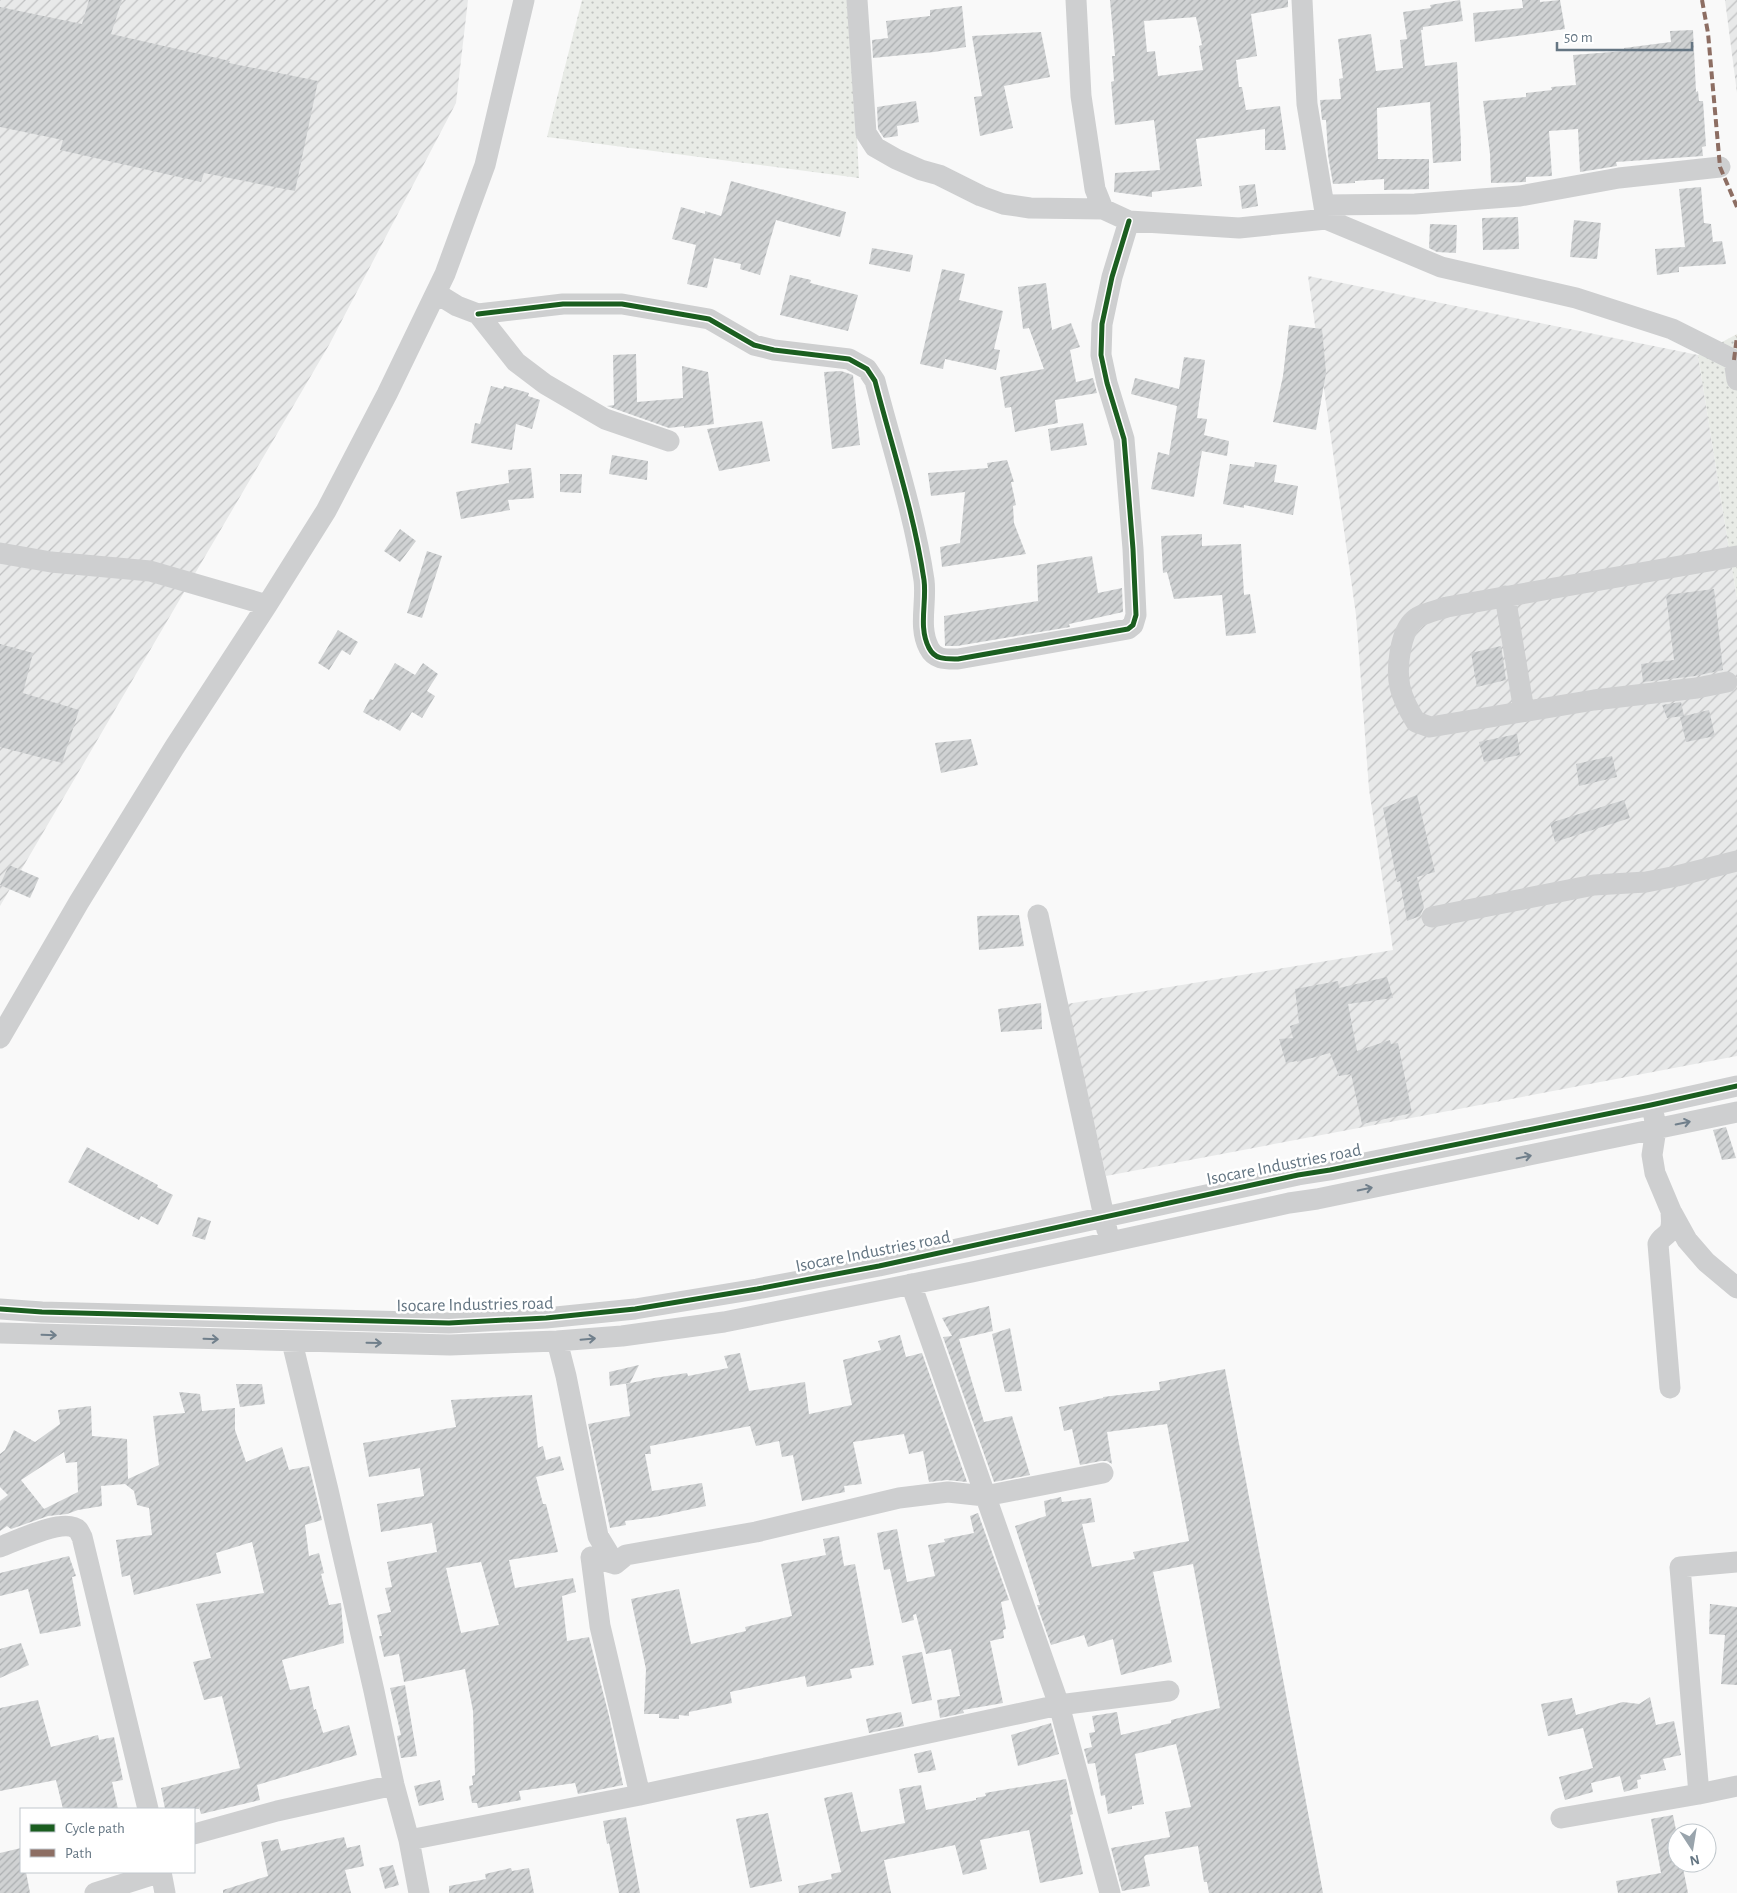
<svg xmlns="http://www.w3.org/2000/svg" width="1737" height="1893" font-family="'Alegreya Sans',sans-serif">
  <defs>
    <pattern id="industrial-furrows" width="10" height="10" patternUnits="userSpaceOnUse" patternTransform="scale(1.25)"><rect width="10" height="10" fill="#e8e9e9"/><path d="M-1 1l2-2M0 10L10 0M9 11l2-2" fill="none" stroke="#c0c1c2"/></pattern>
    <pattern id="green-dots" width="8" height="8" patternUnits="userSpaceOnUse" patternTransform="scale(1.25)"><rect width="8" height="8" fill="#e8ebe6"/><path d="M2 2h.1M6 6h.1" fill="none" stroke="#c0c3c0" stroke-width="1.8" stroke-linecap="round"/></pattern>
    <pattern id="building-hatch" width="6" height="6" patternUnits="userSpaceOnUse" patternTransform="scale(1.25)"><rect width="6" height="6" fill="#d0d2d3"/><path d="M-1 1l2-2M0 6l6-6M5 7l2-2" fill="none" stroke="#acafb1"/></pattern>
  </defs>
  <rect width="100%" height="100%" fill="#f9f9f9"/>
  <path fill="url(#industrial-furrows)" d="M0,0H468L456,103L329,345L0,906Z
    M1725,0H1737V93Z
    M1308,276L1698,355L1737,599V1056L1106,1176L1067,1004L1393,950L1369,789L1356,615Z"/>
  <path fill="url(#green-dots)" d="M582,0H850L859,178L547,137Z
    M1737,334V599L1698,355Z"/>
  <path fill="url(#building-hatch)" fill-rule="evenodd" d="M89,0H122L111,34L230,61L229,63L318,81L295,191L204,173L201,182L60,150L63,140L0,127V7L82,24Z
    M1110,0H1288V7L1251,14L1257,56L1236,60L1239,87H1242L1246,110L1280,106L1286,150H1265V129L1196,139L1202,186L1152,192V197L1114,192L1115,173L1160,170L1154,120L1115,125L1111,82L1114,81L1112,56H1115ZM1196,17L1202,45L1199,46L1203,70L1158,76L1155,51L1147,52L1144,21Z
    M1460,0L1463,21L1423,27V30H1421L1425,66L1457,62L1461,144V161L1433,163L1430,102L1377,108L1378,159H1429V189L1384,190V179L1355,181V183L1333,184L1328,155L1326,120H1322L1320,100L1341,99L1339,79L1343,78L1338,39L1371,34L1376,71L1403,68L1400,40L1407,39L1403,12L1431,8L1430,5Z
    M1522,0H1540V2L1560,0L1565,29L1475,42L1473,13L1523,8Z
    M962,6L966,47L934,52L873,58L872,40L888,38L886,21L930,16V10Z
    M1693,30L1696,92L1698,91L1699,101H1703L1706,146L1702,147L1703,156L1616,162L1617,166L1580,172L1578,129L1549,131L1552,176L1526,177V182L1491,183L1490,154L1483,101L1526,97V93L1552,90L1551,87L1576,85L1573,55L1625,51L1624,48L1671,42L1670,31Z
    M1041,32L1050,77L1004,86L1013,128L980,136L974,97L982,96L972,36Z
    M916,101L919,122L897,126L898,136L884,138L878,129L877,107Z
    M731,181L846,212L840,237L776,220L760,275L740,269L741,264L714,258L707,288L687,284L696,245L672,239L681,207L705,214V211L721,216Z
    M1255,184L1258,206L1242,209L1239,186Z
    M1701,187L1704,223L1711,224L1713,242L1722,241L1726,264L1679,267V272L1657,275L1655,249L1685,247L1679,189Z
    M1518,217L1519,249L1483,250L1482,218Z
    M1574,220L1601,223L1597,259L1570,257Z
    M1430,224L1457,225L1456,253L1437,252L1429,248Z
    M872,248L913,255L910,272L869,264Z
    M942,269L965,274L959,300L1003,311L994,349L1000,350L996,370L945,359L943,369L920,364Z
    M790,275L811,280L810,283L858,295L848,331L780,315Z
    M1046,283L1052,330L1071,323L1080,347L1070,350L1076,382L1093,378L1097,393L1055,400L1058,423L1015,432L1011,407L1005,408L1000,377L1044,369L1029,328L1023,329L1018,287Z
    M1289,325L1322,329L1326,373L1316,430L1273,422L1283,376Z
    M636,354L637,402L683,398L682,366L708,372L714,424L684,428V426L669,428L607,406L614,405L613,355Z
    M1184,357L1205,360L1197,418L1207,419L1204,435L1229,441L1227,456L1202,451L1194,497L1151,489L1158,452L1169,455L1177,406L1131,394L1135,378L1179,389Z
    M841,371L853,375L860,445L832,449L824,372Z
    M491,386L503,389L504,386L529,393L528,396L540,400L532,429L516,424L512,450L471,443L475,423L480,424Z
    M762,421L770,461L719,471L707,429Z
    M1083,423L1087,445L1051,451L1048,429Z
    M612,455L648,461L647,480L609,474Z
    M1007,460L1014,482H1011L1016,505L1013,506L1014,523L1026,554L942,567L940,547L960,543L965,492L931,496L928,473L988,468L987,463Z
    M1255,462L1277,465L1274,482L1298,486L1293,515L1244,505V508L1223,504L1230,464L1254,467Z
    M531,468L534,498L508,500L510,510L461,519L456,492L509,483L508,470Z
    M560,474H582L581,493L560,492Z
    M400,529L416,541L400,562L384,551Z
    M1202,534V546L1241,544L1244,595L1250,594L1256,633L1226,636L1222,595L1174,599L1167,572L1163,573L1161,536Z
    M427,551L442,556L422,618L407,613Z
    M1092,556L1098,593L1122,588L1123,612L1069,624L1070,627L957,646H945L944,616L1038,601L1037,565Z
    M1714,589L1723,670L1695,676L1643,682L1641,664L1674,660L1666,595Z
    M338,630L358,642L350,655L342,650L329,670L318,663Z
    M0,644L33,653L23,693L79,710L62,763L0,747Z
    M1501,646L1506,680L1477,687L1471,653Z
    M395,663L415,675L423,663L438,674L427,691L435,696L422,718L412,712L400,731L380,719L379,721L363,712L370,699L373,700Z
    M1681,702L1684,716L1667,718L1662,705Z
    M1709,710L1715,736L1686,742L1680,717Z
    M1517,734L1520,755L1484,762L1479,742Z
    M971,739L978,765L941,773L935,743Z
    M1612,756L1617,777L1579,786L1576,764Z
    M1417,795L1435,872L1417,877L1424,907L1420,916L1407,921L1400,881L1397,882L1383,808Z
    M1624,800L1630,818L1555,842L1550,823Z
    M9,865L39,878L30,898L0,885Z
    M1019,915L1024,946L979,950L977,916Z
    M1387,977L1393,998L1348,1004L1357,1051L1390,1040L1391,1044L1398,1043L1412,1113L1362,1124L1351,1074L1339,1076L1330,1053L1297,1062V1061L1286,1063L1279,1039L1293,1038L1290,1026L1299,1023L1295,989L1338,981L1339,988Z
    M1041,1003L1042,1029L1001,1032L998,1009Z
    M1726,1127L1736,1158L1722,1160L1713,1130Z
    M87,1147L158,1185L157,1187L173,1195L158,1225L141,1216L139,1220L68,1182Z
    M198,1217L211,1221L205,1240L192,1236Z
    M989,1306L993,1331L959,1339L984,1422L1012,1416L1030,1475L994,1482L943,1337L952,1336L942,1318Z
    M1010,1328L1022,1391L1005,1392L992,1334Z
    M900,1335L906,1357L922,1353L967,1482L947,1480L929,1482L923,1451L909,1454L904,1434L853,1442L862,1484L844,1486L845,1492L802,1501L793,1455L782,1457L779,1441L756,1446L750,1426L650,1446L651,1454H645L652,1491L702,1483L706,1506L655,1517L625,1521L626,1525L610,1528L588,1424L630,1416L626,1384L654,1378L687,1373L688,1376L728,1368L724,1356L740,1353L749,1391L805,1382L809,1414L852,1405L843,1360L881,1350L878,1341Z
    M639,1365L630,1383L610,1386L609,1372Z
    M1225,1369L1323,1893H1209L1207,1882H1204L1198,1846L1146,1855L1144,1857L1150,1886L1122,1891L1111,1848L1170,1837L1165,1812L1191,1807L1176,1744L1135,1754L1144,1804L1132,1806V1809L1108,1814L1105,1795L1101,1796L1095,1763L1088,1764L1084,1749L1092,1747L1089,1733L1095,1732L1092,1716L1117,1712L1121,1735L1171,1723V1720L1220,1708L1193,1564L1153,1572L1172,1662L1121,1675L1113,1639L1088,1647L1084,1635L1051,1645L1037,1605H1040L1015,1526L1046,1516L1044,1501L1061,1497L1062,1502L1091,1498L1095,1522L1082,1524L1092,1567L1135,1559L1133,1552L1189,1541L1167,1424L1107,1432L1112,1464L1107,1461H1101L1080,1465L1072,1429L1064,1431L1059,1407L1103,1398V1397L1160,1390L1159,1382Z
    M236,1384H262L265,1404L240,1407Z
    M179,1392L200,1394L202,1411L235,1408V1430L246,1462L282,1447L289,1470L309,1466L322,1520L305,1525L309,1556L319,1553L324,1573L321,1574L329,1605L341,1603L344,1643L282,1660L290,1690L309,1686L314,1710L316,1709L323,1733L349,1725L357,1755L257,1785L260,1800L201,1814L199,1807V1809H165L161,1788L240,1768L222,1696L204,1700L193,1662L211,1658L196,1604L264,1593L252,1542L216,1553L221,1573L134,1595L130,1575L122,1577L116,1540L152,1535L149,1508L137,1505L134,1491L125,1484L101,1486L102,1506L78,1510L67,1514L48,1516L11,1529L7,1526L0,1531V1501L8,1495L0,1487V1454L5,1450L14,1430L35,1442L60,1424L58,1410L91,1406L92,1436L127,1439L128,1479L159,1465L153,1416L185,1413ZM64,1452L66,1463L77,1462L78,1492L44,1509L21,1480Z
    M532,1395L538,1448L543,1446L546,1460L560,1456L564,1470L536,1477L543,1504H546L558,1552L509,1560L515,1588L573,1578L576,1592L562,1596L567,1641L589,1637L609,1716L623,1785L578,1794L575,1783L519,1791L521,1800L478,1808L477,1803H472L469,1786L473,1785L472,1776L475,1775L473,1711L465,1669L404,1682L399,1654L384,1657L379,1636H382L377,1615L391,1612L385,1588L392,1587L387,1562L437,1552L432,1523L381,1532L377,1504L424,1496L420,1468L369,1477L363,1443L456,1427L451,1400ZM481,1562L499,1625L461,1633L446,1568Z
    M978,1513L1009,1600L1001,1602L1006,1629L1003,1630L1004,1638L990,1641L1003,1703L963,1710L964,1713L940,1718L937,1700L960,1696L951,1649L926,1654L916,1614L913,1615L914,1620L902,1623L890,1569L884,1570L877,1533L897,1529L907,1582L935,1576L928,1545L945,1542L944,1539L974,1533L970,1516Z
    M839,1536L844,1566L855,1564L874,1665L850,1669L852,1678L807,1687L805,1676L730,1692L732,1703L689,1712V1716L679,1715V1719L659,1718V1714H644L646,1669L631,1599L679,1589L691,1644L746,1631L745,1627L792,1616L781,1564L826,1555L823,1539Z
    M69,1556L76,1576L72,1577L81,1626L40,1634L28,1589L0,1596V1573Z
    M1710,1604L1737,1607V1685L1721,1684L1725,1635L1709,1634Z
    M21,1643L29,1665L0,1678V1649Z
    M922,1652L932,1700L912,1704L902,1656Z
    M405,1685L417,1756L401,1758L397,1736L401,1735L390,1688Z
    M1650,1697L1656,1725L1674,1721L1681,1755L1663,1759L1666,1770L1640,1775L1641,1779L1637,1780L1638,1788L1624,1792L1620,1776L1591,1783L1593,1792L1565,1800L1559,1777L1593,1768L1583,1728L1548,1736L1541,1704L1572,1698L1576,1715L1623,1702L1639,1704Z
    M38,1700L51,1747L98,1735L99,1740L114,1737L123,1780L112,1782L118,1809H63L56,1780L0,1791V1708Z
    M901,1712L904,1726L869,1733L866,1719Z
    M1051,1723L1059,1754L1018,1766L1011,1735Z
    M931,1750L936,1770L918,1773L914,1754Z
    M1066,1779L1073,1814L1070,1815L1083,1874L1040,1883L1029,1830L980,1840L987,1869L963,1875L955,1845L884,1860L891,1893H799L798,1886L832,1879L831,1874L841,1872L824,1798L852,1792L861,1832L905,1823L899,1789L921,1785L926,1810L976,1800V1798L986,1796L985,1793Z
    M440,1780L444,1800L419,1806L414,1786Z
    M768,1813L782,1881L750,1888L736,1819Z
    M1673,1815L1677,1835V1863H1682L1688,1893H1618L1616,1881L1661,1873L1651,1819Z
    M626,1817L630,1839L640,1893H619L609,1843L607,1844L603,1821Z
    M344,1837L347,1848L360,1845L364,1866L345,1870L351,1893H223V1890L268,1876L261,1842L278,1839L281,1851Z
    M21,1848V1872H26L30,1893H0V1853Z
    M393,1865L399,1885L385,1889L379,1868Z
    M511,1868L512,1871L529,1868L534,1893H449V1886L486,1879L485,1874Z"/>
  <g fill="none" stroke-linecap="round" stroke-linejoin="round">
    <path stroke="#cecfd0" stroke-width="21" d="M857,0L866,133L875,147L896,159L921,170L939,175L981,196L1003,204L1030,208L1103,209L1129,221L1239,228L1326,219L1441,267L1576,298L1672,329L1734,360L1737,380
      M1076,0L1081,96L1095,189L1103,209
      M1302,0L1307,104L1326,218
      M1325,205L1415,204L1520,196L1619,178L1720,167
      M436,293L457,306L478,314L516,362L545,384L605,419L669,441
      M478,314L563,304H622L709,319L754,345L774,350L849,359L867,369L875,381C892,447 914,513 924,580C927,602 918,627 929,648C935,660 946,659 958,659L1128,629L1133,625L1136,615L1133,549L1124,439L1107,383L1101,355L1102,324L1112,277L1129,221
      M0,553L51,562L150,571L267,605
      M1505,596L1524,711
      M1727,682L1697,688L1594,700L1430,727L1416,722C1409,711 1403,700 1400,687C1396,669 1400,632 1414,620C1420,614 1438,610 1447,607L1737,556
      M1038,915L1107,1230
      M1432,917L1594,885L1646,882L1677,876L1737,861
      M0,1038L79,902L174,748L267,605L326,511L387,394L445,274L485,165L524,0
      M1654,1116L1656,1129L1652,1155L1655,1173L1671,1211L1687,1240L1706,1262L1737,1288
      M911,1284L1059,1705L1110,1893
      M0,1309L42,1312L449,1323L546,1318L635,1309L757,1289L879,1266L1298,1175L1330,1170L1651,1105L1737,1086
      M0,1333L450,1345L557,1341L622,1336L724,1322L972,1272L1289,1203L1317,1199L1737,1112
      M557,1341L566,1376L598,1536L615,1564
      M292,1342L328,1490L374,1691L394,1785L409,1840L419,1893
      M1670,1388L1658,1244C1661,1237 1665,1237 1669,1232C1673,1226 1671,1217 1671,1211
      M0,1547C16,1541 65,1517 78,1530C80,1532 80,1534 82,1537L148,1809
      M1699,1794L1737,1786
      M640,1795L600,1626L591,1557L615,1564L626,1555L756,1532L899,1498L948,1492L985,1496L1103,1473
      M1561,1818L1699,1794L1680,1567L1737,1562
      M194,1834L277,1811L394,1785
      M409,1840L640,1795L1059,1705L1169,1691
      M161,1872L165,1893
      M95,1893L161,1872"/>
    <path stroke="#8d6e63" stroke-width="4" stroke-dasharray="8 4" stroke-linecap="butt" d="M1702,0L1708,33L1720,167L1737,207
      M1734,360L1737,336"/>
    <defs>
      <path id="cycleway" d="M478,314L563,304H622L709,319L754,345L774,350L849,359L867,369L875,381C892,447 914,513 924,580C927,602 918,627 929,648C935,660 946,659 958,659L1128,629L1133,625L1136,615L1133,549L1124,439L1107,383L1101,355L1102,324L1112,277L1129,221
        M0,1309L42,1312L449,1323L546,1318L635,1309L757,1289L879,1266L1298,1175L1330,1170L1651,1105L1737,1086"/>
    </defs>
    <use href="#cycleway" stroke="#fff" stroke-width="8"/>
    <use href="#cycleway" stroke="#1b5e20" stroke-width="5"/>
  </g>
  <defs><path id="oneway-shaft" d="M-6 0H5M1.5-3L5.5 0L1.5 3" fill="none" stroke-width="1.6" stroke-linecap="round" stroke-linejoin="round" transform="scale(1.25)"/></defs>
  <g stroke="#707f8b">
    <use href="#oneway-shaft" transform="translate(1683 1123) rotate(-12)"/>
    <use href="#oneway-shaft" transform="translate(1524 1157) rotate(-12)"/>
    <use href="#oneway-shaft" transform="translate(1365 1189) rotate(-12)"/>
    <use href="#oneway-shaft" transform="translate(49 1335) rotate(2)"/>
    <use href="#oneway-shaft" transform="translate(211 1339) rotate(2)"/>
    <use href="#oneway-shaft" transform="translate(588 1339) rotate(-5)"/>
    <use href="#oneway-shaft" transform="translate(374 1343) rotate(1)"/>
  </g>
  <g text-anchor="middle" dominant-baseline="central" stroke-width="5" stroke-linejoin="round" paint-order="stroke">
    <g font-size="18" fill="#657683" stroke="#fff">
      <text transform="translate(1284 1165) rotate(-11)">Isocare Industries road</text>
      <text transform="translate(873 1252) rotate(-11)">Isocare Industries road</text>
      <text transform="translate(475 1305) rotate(-1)">Isocare Industries road</text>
    </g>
  </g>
  <rect x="20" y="1808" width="175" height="65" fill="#ffffff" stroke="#c1c8cd"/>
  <rect x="30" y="1824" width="25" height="8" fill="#1b5e20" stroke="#c1c8cd"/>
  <text x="65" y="1833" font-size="15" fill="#657683">Cycle path</text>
  <rect x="30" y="1849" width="25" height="8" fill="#8d6e63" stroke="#c1c8cd"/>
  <text x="65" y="1858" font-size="15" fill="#657683">Path</text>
  <g transform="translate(1692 1848) rotate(168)"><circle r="24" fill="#ffffff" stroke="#c1c8cd"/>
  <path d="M0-4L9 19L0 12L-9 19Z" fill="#99a4ac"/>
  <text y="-8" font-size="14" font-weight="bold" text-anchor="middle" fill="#657683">N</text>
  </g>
  <path d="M1557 42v8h135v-8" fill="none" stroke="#657683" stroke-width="2.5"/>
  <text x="1564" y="42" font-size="15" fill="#657683" stroke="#ffffff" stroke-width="4" paint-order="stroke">50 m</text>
</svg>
